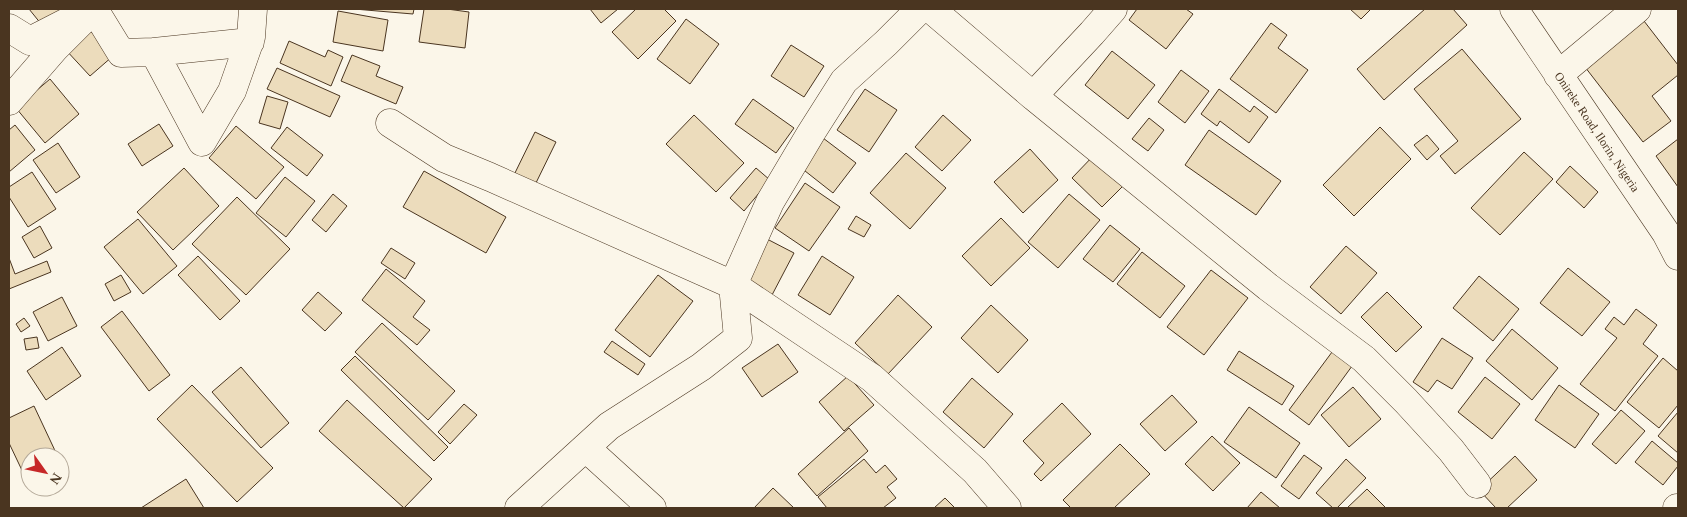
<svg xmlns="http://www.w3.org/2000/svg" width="1687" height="517" font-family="Georgia,serif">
  <rect width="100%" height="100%" fill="#fbf6e9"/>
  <path fill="#ecdcbc" stroke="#4a3520" d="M29,9H72L46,30Z
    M354,9H414L413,14Z
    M424,9H447L469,12L465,48L419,42Z
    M590,9H618L601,23Z
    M636,9H664L676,21L638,59L612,32Z
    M1137,9H1186L1193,14L1166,49L1129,20Z
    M1350,9H1371L1361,19Z
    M1425,9H1453L1467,25L1384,100L1357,69Z
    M338,11L388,20L383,51L333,42Z
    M686,19L719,44L690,84L657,59Z
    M1644,21L1678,65V75L1652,96L1671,121L1643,142L1585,67Z
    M1271,23L1287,35L1278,48L1308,70L1276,113L1230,79Z
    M88,28L113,56L90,76L65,49Z
    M289,41L325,57L328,50L343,57L331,86L280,63Z
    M791,45L824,66L804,97L771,76Z
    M1462,49L1521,119L1455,174L1440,156L1458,141L1414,89Z
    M1112,51L1155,85L1128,119L1085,85Z
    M352,55L380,66L376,76L403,87L396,104L341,81Z
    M277,68L340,96L330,117L267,89Z
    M1181,70L1209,91L1185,123L1158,102Z
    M50,79L79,114L45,143L16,108Z
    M865,89L897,110L869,152L837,130Z
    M1219,89L1250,112L1254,106L1268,117L1249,143L1220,121L1217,126L1201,114Z
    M267,96L288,102L280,129L259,123Z
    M753,99L794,128L776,153L735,124Z
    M694,115L744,163L716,192L666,144Z
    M943,115L971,140L942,171L915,147Z
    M1149,118L1164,130L1148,151L1132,139Z
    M159,124L173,146L142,166L128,144Z
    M15,125L35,150L9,172V130Z
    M236,126L284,167L256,199L209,158Z
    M287,127L323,155L307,176L271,148Z
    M1380,127L1411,159L1354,216L1323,185Z
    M1209,130L1281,181L1256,215L1185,165Z
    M535,132L556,142L533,189L512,179Z
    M1427,135L1439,149L1427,160L1414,145Z
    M823,138L856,163L833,193L800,167Z
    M1678,139V187L1656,156Z
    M58,143L80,177L56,193L33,160Z
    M1030,149L1058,180L1023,213L994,182Z
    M1524,152L1553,179L1500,235L1471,208Z
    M906,153L946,188L910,229L870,193Z
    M1096,153L1126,183L1102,207L1072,178Z
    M1570,166L1598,192L1584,208L1556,182Z
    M184,168L219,206L173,250L137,212Z
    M756,168L770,180L744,211L730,198Z
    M424,171L506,217L486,253L403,207Z
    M32,172L56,209L28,227L9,197V187Z
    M285,177L315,201L286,237L256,213Z
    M805,183L840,207L809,251L775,228Z
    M333,194L347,206L326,232L312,220Z
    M1069,194L1100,220L1058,268L1028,242Z
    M237,197L290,249L246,295L192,244Z
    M856,216L871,225L864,237L848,229Z
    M1001,218L1030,248L991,286L962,256Z
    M138,219L177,266L143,294L104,247Z
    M1110,225L1140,249L1113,282L1083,259Z
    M40,226L52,248L34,258L22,237Z
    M767,239L794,253L772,295L744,280Z
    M1346,246L1377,273L1341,314L1310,287Z
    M391,248L415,263L405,279L381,263Z
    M1142,252L1185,286L1160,318L1117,284Z
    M198,256L240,301L220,320L178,275Z
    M822,256L854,277L830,315L798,295Z
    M9,258L15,274L47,261L51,272L9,289Z
    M1568,268L1610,302L1582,336L1540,303Z
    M386,269L425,301L413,317L430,330L417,345L362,300Z
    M1211,270L1248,298L1204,355L1167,327Z
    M121,275L131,292L114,301L105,284Z
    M658,275L693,301L650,357L615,330Z
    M1479,276L1519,309L1493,341L1453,308Z
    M318,292L342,313L325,331L302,310Z
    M1387,292L1422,327L1396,352L1361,317Z
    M898,295L932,327L888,374L855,343Z
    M62,297L77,326L48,341L33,312Z
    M991,305L1028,340L998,373L961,338Z
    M1636,309L1657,325L1643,344L1658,356L1615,411L1580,384L1617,338L1605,329L1614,317L1624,325Z
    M122,311L170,375L149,391L101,327Z
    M24,318L30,326L21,332L16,324Z
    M382,323L455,391L428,420L355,352Z
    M1512,329L1558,368L1532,400L1486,361Z
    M37,337L39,348L26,350L24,339Z
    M1442,338L1473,358L1452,389L1437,380L1428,392L1413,382Z
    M612,341L645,364L638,375L604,352Z
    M778,344L798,372L762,397L742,368Z
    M62,347L81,376L46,400L27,371Z
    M1335,348L1355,362L1309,425L1289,410Z
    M1239,351L1294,386L1282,405L1227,370Z
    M355,356L448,447L434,461L341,370Z
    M1663,358L1678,371V405L1659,428L1627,402Z
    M241,367L289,423L261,448L212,392Z
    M848,376L874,405L844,431L819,402Z
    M1485,377L1520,404L1492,439L1458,412Z
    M972,378L1013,414L984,448L943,412Z
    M192,385L273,468L237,502L157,419Z
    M1559,385L1599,414L1575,448L1535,420Z
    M1353,387L1381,419L1349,447L1321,415Z
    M1172,395L1197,422L1165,451L1140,424Z
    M347,400L432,479L404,508L319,431Z
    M1062,403L1091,434L1041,481L1034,474L1044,463L1023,441Z
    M464,404L477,415L450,444L438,432Z
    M34,406L58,457H30V482L28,483L9,443V418Z
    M1249,407L1300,443L1276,478L1224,442Z
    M1621,410L1645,431L1616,464L1592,444Z
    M1678,412V453L1658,436Z
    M849,428L868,451L817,496L798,474Z
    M1212,436L1240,463L1213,491L1185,464Z
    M1652,441L1678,463V466L1663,485L1635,462Z
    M1120,444L1150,474L1114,508H1071L1063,500Z
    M1304,455L1322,468L1299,499L1281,486Z
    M1515,456L1537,480L1507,508H1496L1479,490Z
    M864,459L876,473L885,465L897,479L887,487L896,498L883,508H827L818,497Z
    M1346,459L1366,478L1337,508H1333L1316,493Z
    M186,479L204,508H141Z
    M773,488L794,508H754Z
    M1367,489L1386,508H1347Z
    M1261,492L1280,508H1247Z
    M945,498L955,508H934Z"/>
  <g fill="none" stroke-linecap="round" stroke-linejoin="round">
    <defs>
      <path id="minor" d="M94,9L121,53L154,52L202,142L232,91L251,37L253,9
        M931,9L1033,96L1268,287L1364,359L1406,401L1451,450L1477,484
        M1514,9L1666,233L1678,256
        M9,28L30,41L73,19
        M154,52L250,42
        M1558,75L1637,9
        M1033,96L1092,33L1113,9
        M9,101L55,48L94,9
        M390,123L444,158L490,177L733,285L872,378L975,471L1007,508
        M586,448L652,508
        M519,508L609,426L701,367L738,338L733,285L770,202L811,133L844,81L886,43L920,9
        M1677,508H1678"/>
    </defs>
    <use href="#minor" stroke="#4a3520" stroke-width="29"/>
    <use href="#minor" stroke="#fbf6e9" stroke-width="28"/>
  </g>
  <g text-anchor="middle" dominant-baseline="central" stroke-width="4" stroke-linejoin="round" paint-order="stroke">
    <g font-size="12" fill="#4a3520" stroke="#fbf6e9">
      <text transform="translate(1597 132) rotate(56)">Onireke Road, Ilorin, Nigeria</text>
    </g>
  </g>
  <rect width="1687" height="517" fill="none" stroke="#4a3520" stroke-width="20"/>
  <g transform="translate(45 472) rotate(123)"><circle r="24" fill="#fbf6e9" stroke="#b4a999"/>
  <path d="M0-4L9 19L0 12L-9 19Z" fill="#c62828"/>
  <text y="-8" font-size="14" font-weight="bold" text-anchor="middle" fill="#4a3520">N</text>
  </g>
</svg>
